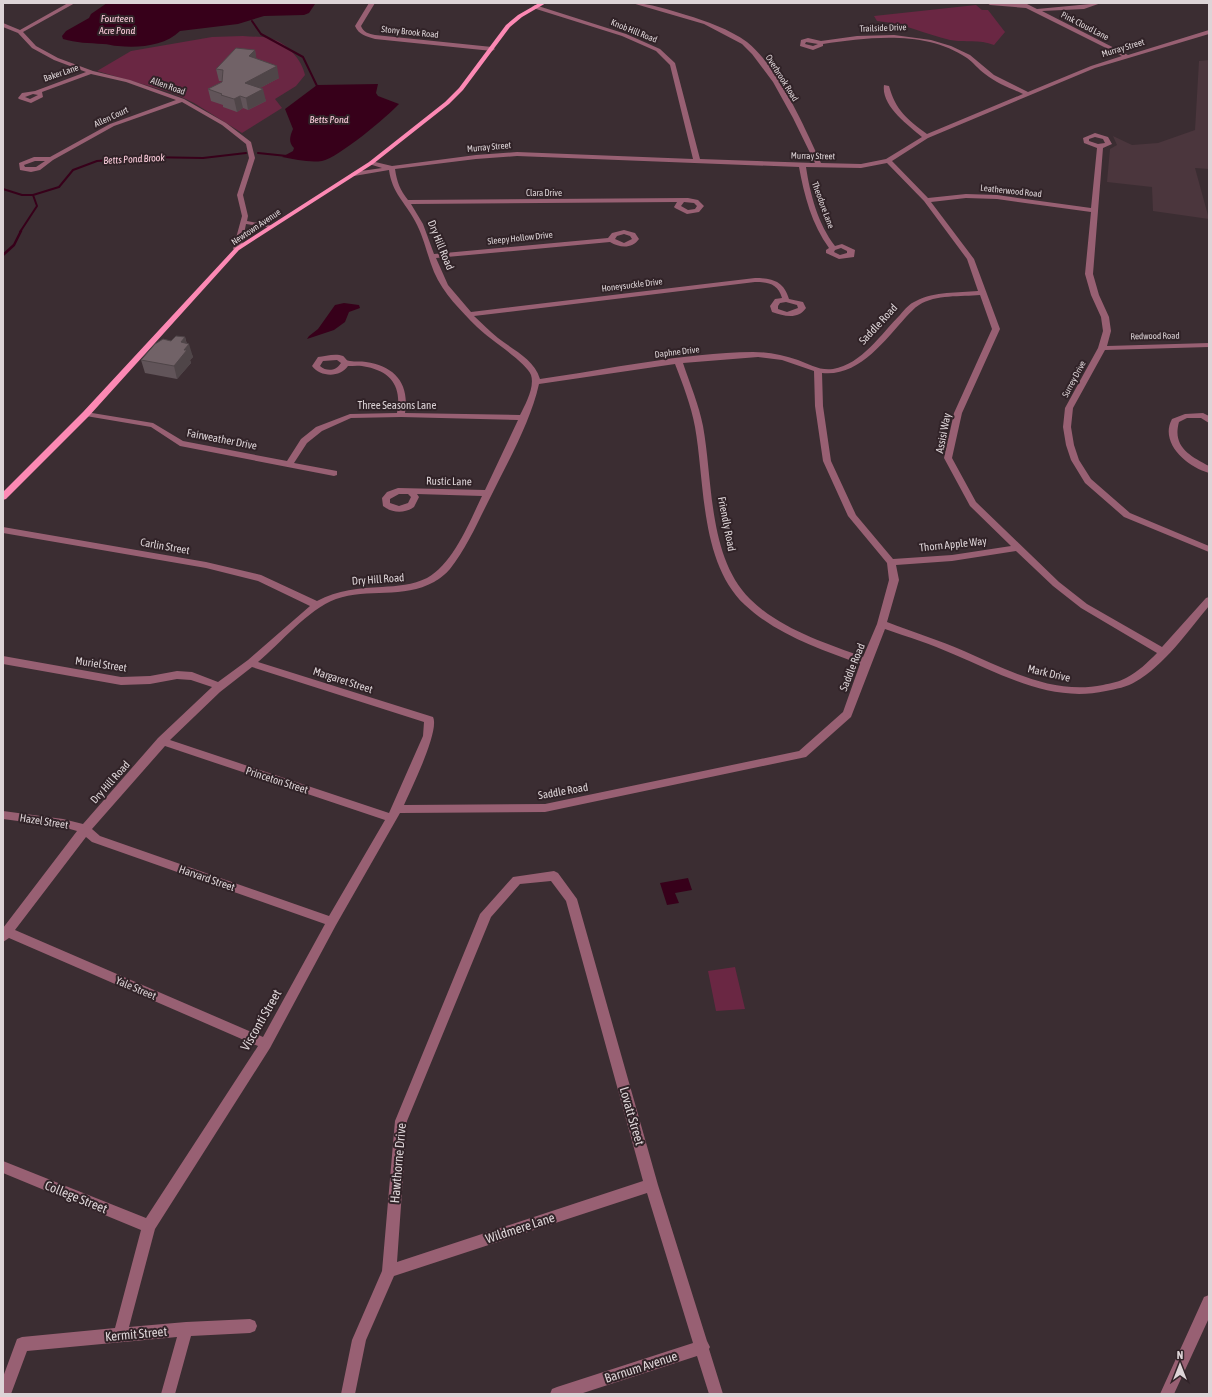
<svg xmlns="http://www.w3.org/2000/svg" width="1212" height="1397" font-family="'Asap Condensed',sans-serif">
  <rect width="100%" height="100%" fill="#3b2d32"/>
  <path fill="#4b363d" d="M1209,60V169L1195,168L1209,219L1153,211L1152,187L1107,182L1110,149L1117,145L1113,136L1132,145L1158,143L1195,130L1199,61Z"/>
  <path fill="#6a2743" d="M976,5L982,10H988L1005,32L994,45C979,39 965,43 950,40C925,34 903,23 877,21L874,16Z
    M243,36C252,37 263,36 272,39C287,43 302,60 305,75L296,86L275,99L282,108L242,133L194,103L173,93L97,71L131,51L212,37Z
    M735,967L745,1009L716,1011L708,971Z"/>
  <path fill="#37001a" d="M107,3H315V4L309,13L304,15L264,16L238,24L180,31C165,46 139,48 118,46C113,46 108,44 103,44C89,43 76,43 63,39L62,36L66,31L89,18L91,14Z
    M378,84L376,93L378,96L399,104C388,116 338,158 322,161C309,163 295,159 282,157L293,151L294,148C288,142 290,136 293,129L285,109L317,85Z
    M344,303L359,305L360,308L349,312L345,322L334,330L307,339L309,336L318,329L335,305Z
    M688,878L692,890L675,893L679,903L667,905L660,883Z"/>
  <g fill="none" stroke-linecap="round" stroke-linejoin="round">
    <path stroke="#37001a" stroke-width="2" d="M252,21L261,34L303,57L318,88
      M258,153L287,156
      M3,189L22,195H33L59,187L73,170L97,161L145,157L203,158L246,153
      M20,232L37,206L33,195"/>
    <path stroke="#37001a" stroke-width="2.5" d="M3,255L14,245L21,231"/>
    <path fill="#986073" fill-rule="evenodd" d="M68,3H75L23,32L36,46L58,58L93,71L130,80L184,99L226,123L251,142L255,158L243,195L248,216L247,221L273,226V228L246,224L241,249L235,250L233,249L242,216L237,195L249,158L246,144L222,125L182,102L114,126L53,160L40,170L31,172L20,170L19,163L34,157H50L110,124L176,100L126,82L91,74L42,92L43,97L31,103L19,99L18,98L22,93L35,91L86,72L54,60L32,48L18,33L3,27V23L20,30ZM33,94L38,95L30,99L25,97ZM35,161H45L36,167H25L24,165Z
      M369,3H375L361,26C363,32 369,34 375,35L492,47L495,49L492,51L375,39C366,36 359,35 355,26Z
      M632,3C650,3 669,10 686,15C706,21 729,29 747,42C779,68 804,126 821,163L861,164L886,159L922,137C908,125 881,106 884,85L889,86C896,111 907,119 927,134L1023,94C1010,88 996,83 985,74C978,69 973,62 967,58C926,30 869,37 823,44V46L813,50L800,46L801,40L808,38L821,41L857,36L894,35L931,40L951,46L970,55L994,75L1028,92L1091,66L1122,56L1026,8L990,5L987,3L1027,4L1037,9L1101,3L1084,9L1042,11L1128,55L1209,30V34L1095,68L928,138L892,161L928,198L966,194L997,195L1091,208L1097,148L1084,143L1083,138L1095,133L1108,137L1112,144L1103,148L1093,274L1099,295L1109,317L1111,331L1107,346L1209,343V347L1105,350L1073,408L1071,427L1074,445L1079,460L1091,479L1130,513L1209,546V552L1124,517L1085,483L1071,460L1066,445L1063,427L1065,408L1098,348L1103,331L1101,317L1091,295L1085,274L1091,212L997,199L966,198L931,202L974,259L1000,329L962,413L952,458L976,502L1059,582L1087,604L1162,647L1206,598L1209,597V606C1187,632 1165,665 1135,682C1127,687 1116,689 1106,691C1051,703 1003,675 953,654C931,644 908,637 885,629L851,717L806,757L545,812L400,813L336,925L270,1048L155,1229L129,1327L186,1322L250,1319L255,1321L257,1326L255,1331L250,1333L191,1336L175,1394H161L177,1337L27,1351L11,1394H3V1377L17,1339L22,1337L115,1328L141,1230L3,1173V1161L146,1218L258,1046L9,938L3,942V928L77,831L63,827L3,819V811L63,819L83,824L158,738L212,687L191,680L177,679L150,684L121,685L3,664V656L121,677L150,676L177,671L192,672L218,682L248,660L310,606L258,581L206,568L3,533V527L206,562L261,575L317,601C338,590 359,588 382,587C397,586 413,585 427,578C453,564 470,521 482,496L417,494L419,497L414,507C404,514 392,513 383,506L382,498L387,492L398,488L485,490L518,420L401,417L351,418L322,431L307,443L294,463L337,471V475L334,476L180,446L151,427L86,416L82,414L86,412L153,423L183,441L287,461L301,439L316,427L350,414L397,413C402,388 392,372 367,367C360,365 354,366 348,366C340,378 320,377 312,366L318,357C325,356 336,353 343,356C346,358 346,361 350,361C355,362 361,361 366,362C394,366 410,383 405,413L520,415C525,405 535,387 531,375C526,362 489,339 477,327C461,311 443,293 434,272C427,255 424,237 415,221C405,202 392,193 389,170L354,176L351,174L354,172L382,168L369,164V162L371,161L392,166L476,155L517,152L693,159L670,65L656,51L622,36L533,8L532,7L535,5L626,34L660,49L675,63L700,159L815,163L793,118L773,82L752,54L742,44L704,24ZM806,42L818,44L813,46L805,44ZM1095,137L1103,139L1105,143L1098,144L1089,141V139ZM517,156L799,167C804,195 812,225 829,248L826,250V253L839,259L854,257L855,250L842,244L835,246C818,224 810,194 806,167L861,168L887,163L924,201L967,259L978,291C958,293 935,291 916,301C909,304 905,309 900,315C881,334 862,364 833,369C820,371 809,364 798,360C783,355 768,352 753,352C682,353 610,369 540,379C534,359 513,350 498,338C489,331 482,323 474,316L755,282C769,282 778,284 782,298L775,299L770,306L772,312C784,316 798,320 806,308L803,302L789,299C784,281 772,278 755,278L471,312L448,285L436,258L610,242C620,248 632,249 639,239L635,233L624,230L612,233L608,238L434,254L423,224L411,204L677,202L674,207L675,208L687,214L699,212L704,206L698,200L688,198L408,200C400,190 397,182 395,169L476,159ZM684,202L694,203L697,206L695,209L688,210L681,206ZM624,234L630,236L632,239L624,243L615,239L617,236ZM841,248L847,251V253L840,255L834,252L835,250ZM980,295L992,329L954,413L944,458L970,506L1011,546L952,555L893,559L856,515L831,461L823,406L822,373C859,377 884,341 906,317C910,313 914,308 919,305C936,294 961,297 980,295ZM786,302L797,305L798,308L787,312L778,309V306L780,303ZM758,357L782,360L814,371L815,406L823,461L848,516L887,563L889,580L877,624L863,657C825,643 780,629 750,599C708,557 713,481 703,426C699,405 690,384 683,363ZM337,360L341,363C336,371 327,372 320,366L323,361ZM675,364C683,385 691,405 695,427C705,483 700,563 745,605C777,635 820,649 860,664L843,712L799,751L545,804L404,805C411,789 440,731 433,717L258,662C281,643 307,610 336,599C368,588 403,599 434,582C439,579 446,574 450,569C468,546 480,517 493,492C510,458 531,420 539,384ZM399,494H408L411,497L408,503L399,506L390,503V499ZM1016,551L1053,586L1081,608L1157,653C1148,662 1138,672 1126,678C1119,682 1111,683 1103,685C1053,695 1008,670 964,651C939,640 913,632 887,622L899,580L896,565L952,561ZM252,667L424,722L423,736L389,813L170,740L220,692ZM165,746L385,820L329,916L100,836L92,829ZM86,837L92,842L325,924L263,1037L15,930Z
      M1203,413L1209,416V423L1201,418H1187L1179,422C1172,447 1190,456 1209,466V473C1187,467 1159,443 1172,419L1185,414Z
      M554,871L558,873L577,899L658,1185L707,1341L710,1347L709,1349L723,1394H709L697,1356L580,1394H550L552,1389L557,1387L693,1343L647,1193L394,1276L366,1340L355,1394H341L352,1340L382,1271L395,1121L480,914L513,877ZM551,881L566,901L643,1181L397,1262L407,1121L491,917L520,884Z
      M1209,1295V1318L1174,1394H1160L1204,1297Z"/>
    <path fill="#fc89b4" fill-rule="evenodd" d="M539,3H546L522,17L510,27L463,90L449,104L373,164L239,250L89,416L6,499L3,500V492L83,412L235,248L369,162L445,102L459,88L506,25L518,15Z"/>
  </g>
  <path fill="#615459" d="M255,50L256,59L279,78L260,88L266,101L248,110L243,108L237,112L223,107V105L211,101L208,89L222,82V81H219L216,69Z
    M185,337L187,344L193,357L190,360L191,363L177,379L145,373L141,360L171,341Z"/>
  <path fill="#4f4548" d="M255,50L257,62L249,56Z
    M277,66L279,78L247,95L245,83Z
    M263,89L266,101L248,110L246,98Z
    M240,96L243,108L237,112L234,99Z
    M185,337L187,346L189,344L193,357L190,360L191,363L177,379L174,366L181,342Z"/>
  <path fill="#716267" stroke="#4f4548" d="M236,48L255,50L249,56L277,66L245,83L263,89L246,98L240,96L234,99L221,95L222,94L208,89L222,82L223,70L216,69Z
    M176,336L185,337L181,342L189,344L184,350H187L174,366L141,360L155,344L163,339L171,341Z"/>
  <g text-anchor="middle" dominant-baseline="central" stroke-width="4" stroke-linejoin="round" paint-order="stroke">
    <g font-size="9" fill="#ddd4d7" stroke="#312328">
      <text transform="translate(1085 26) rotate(27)">Pink Cloud Lane</text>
      <text transform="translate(883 28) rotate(-2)">Trailside Drive</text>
      <text transform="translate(634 31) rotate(22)">Knob Hill Road</text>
      <text transform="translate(410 32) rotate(6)">Stony Brook Road</text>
      <text transform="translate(1123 48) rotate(-17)">Murray Street</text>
      <text transform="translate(61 73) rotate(-19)">Baker Lane</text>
      <text transform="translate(782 78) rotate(58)">Overbrook Road</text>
      <text transform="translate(168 86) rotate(20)">Allen Road</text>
      <text transform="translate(111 117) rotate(-25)">Allen Court</text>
      <text transform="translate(489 147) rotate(-5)">Murray Street</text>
      <text transform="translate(813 156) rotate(1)">Murray Street</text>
      <text transform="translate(1011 191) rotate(6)">Leatherwood Road</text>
      <text x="544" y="193">Clara Drive</text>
      <text transform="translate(823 205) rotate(70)">Theodore Lane</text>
      <text transform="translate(256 227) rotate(-34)">Newtown Avenue</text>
      <text transform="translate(520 238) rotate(-6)">Sleepy Hollow Drive</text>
      <text transform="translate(632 285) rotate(-7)">Honeysuckle Drive</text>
      <text transform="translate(1155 336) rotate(-1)">Redwood Road</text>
      <text transform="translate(677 352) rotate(-7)">Daphne Drive</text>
      <text transform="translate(1074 379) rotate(-62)">Surrey Drive</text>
    </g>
    <g font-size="10" font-style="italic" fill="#fecedd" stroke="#312328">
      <text x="117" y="18">Fourteen<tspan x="117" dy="12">Acre Pond</tspan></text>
      <text x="329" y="119">Betts Pond</text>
      <text transform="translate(134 159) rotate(-3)">Betts Pond Brook</text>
    </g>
    <g font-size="11" fill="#ddd4d7" stroke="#312328">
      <text transform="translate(441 245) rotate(68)">Dry Hill Road</text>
      <text transform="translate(878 324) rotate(-47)">Saddle Road</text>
      <text x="397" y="405">Three Seasons Lane</text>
      <text transform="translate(943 433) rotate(-79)">Assisi Way</text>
      <text transform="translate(222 439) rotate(11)">Fairweather Drive</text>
      <text transform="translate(449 481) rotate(1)">Rustic Lane</text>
      <text transform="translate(727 524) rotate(79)">Friendly Road</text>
      <text transform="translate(953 544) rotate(-6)">Thorn Apple Way</text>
      <text transform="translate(165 546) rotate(10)">Carlin Street</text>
      <text transform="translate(378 579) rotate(-4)">Dry Hill Road</text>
      <text transform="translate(101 664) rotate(8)">Muriel Street</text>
      <text transform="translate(852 667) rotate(-68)">Saddle Road</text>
      <text transform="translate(1049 673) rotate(13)">Mark Drive</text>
      <text transform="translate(343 680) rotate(18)">Margaret Street</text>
      <text transform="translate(277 780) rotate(18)">Princeton Street</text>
      <text transform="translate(110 782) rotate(-48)">Dry Hill Road</text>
      <text transform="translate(563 791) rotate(-10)">Saddle Road</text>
      <text transform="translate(44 821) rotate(9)">Hazel Street</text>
      <text transform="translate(207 878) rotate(19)">Harvard Street</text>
      <text transform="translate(136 988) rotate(23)">Yale Street</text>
    </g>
    <g font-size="13" fill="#ddd4d7" stroke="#312328">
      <text transform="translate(261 1020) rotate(-60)">Visconti Street</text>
      <text transform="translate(632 1116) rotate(74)">Lovatt Street</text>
      <text transform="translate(398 1163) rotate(-85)">Hawthorne Drive</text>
      <text transform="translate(76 1197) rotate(22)">College Street</text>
      <text transform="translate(520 1228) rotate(-18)">Wildmere Lane</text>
      <text transform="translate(136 1334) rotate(-5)">Kermit Street</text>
      <text transform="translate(641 1367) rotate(-18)">Barnum Avenue</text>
    </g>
  </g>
  <rect width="1212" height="1397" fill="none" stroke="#ddd4d7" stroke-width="8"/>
  <g transform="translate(1180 1365)" stroke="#312328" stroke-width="3" paint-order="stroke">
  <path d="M0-3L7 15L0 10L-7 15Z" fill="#ddd4d7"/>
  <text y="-6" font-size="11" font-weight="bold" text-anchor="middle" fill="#ddd4d7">N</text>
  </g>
</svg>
